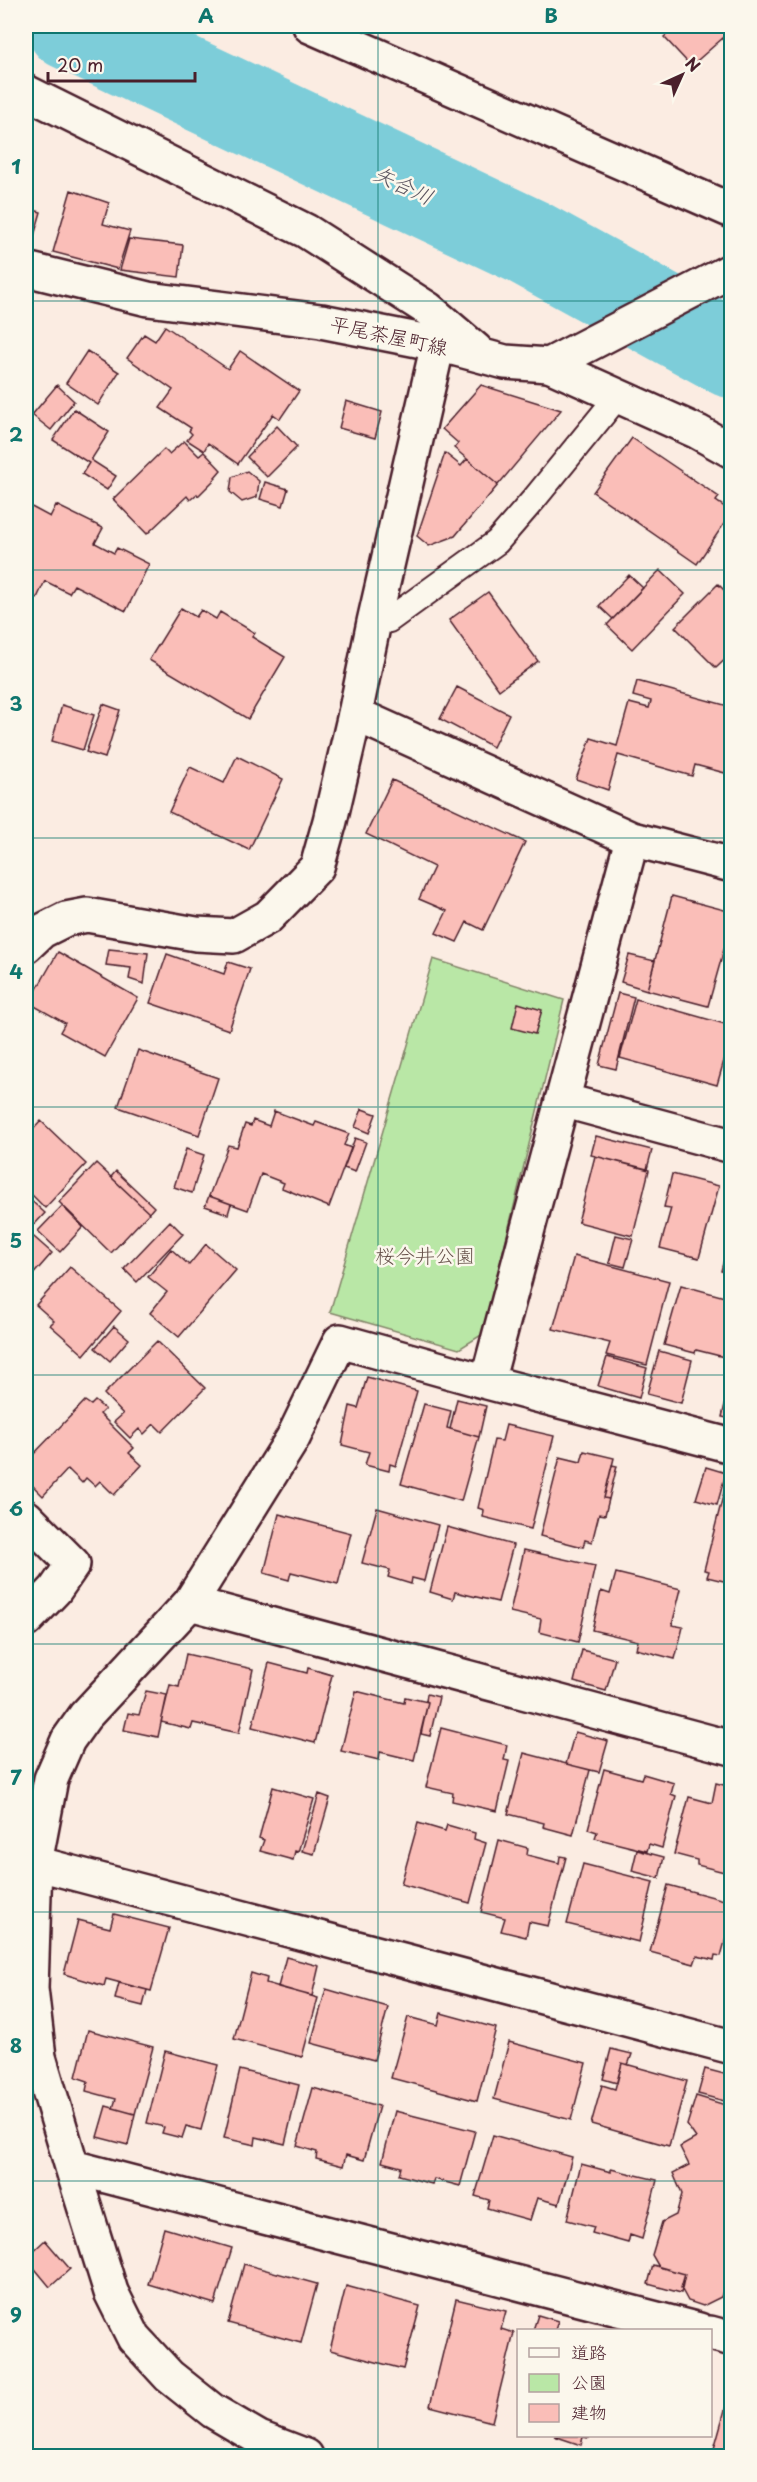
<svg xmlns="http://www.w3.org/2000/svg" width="757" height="2482" font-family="'Playpen Sans','Klee One',sans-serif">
  <rect width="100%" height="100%" fill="#fbece2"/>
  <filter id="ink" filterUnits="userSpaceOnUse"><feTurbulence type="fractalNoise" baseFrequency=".0167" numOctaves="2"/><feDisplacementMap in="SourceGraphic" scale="12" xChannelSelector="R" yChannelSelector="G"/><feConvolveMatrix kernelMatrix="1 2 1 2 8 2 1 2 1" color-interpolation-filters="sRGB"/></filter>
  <g filter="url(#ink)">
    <path fill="#b9e7a6" stroke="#828368" stroke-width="1.5" d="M433,959L564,1000L483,1334L459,1349L330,1312Z"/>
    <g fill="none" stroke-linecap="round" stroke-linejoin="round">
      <path stroke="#7dcdd9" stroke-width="88" d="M70,26L528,242L732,354"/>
    </g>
    <path fill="#fabeb8" stroke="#4a1f2b" stroke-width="1.5" d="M676,26H732V30L691,66L664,37Z
      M71,190L109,203L103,224L130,231L118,269L53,252Z
      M26,208L41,212L32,243L26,242Z
      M129,239L183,245L179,277L120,270Z
      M165,326L228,369L240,351L299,391L280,419L273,414L238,464L208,443L204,451L187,440L192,434L189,431L191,428L160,408L173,390L127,358L144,334L155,341Z
      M87,351L119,372L98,405L66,383Z
      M57,385L74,401L51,430L32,415Z
      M481,385L561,410L498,485L454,448L458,443L442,429Z
      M346,401L382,412L375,438L339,428Z
      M74,409L109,432L91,460L116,476L107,490L82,474L89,463L53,440Z
      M277,426L297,447L267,477L247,457Z
      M632,438L719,497L716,501L732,512L697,564L593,492Z
      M184,441L199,456L204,452L221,470L215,477L216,478L198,496L197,494L190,500L187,496L147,534L113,499L164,449L169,454Z
      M445,453L461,466L467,459L498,485L455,536L429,546L417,536Z
      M247,471L259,481L257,497L242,502L230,492L232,477Z
      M265,482L288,489L283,506L260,499Z
      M26,504L50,517L56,505L103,528L95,543L114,553L117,548L149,564L126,611L74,585L69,593L45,581L37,598L26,592Z
      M660,570L685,594L632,649L607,625Z
      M629,575L643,588L613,619L599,606Z
      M718,584L732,598V653L716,668L675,627Z
      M488,592L538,661L499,690L449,620Z
      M181,608L196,617L201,610L216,619L220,612L255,633L252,637L285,657L248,719L149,660Z
      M637,681L732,707V750L725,773L695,765L692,776L618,755L608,790L576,779L591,738L617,746L629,703L649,708L651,701L633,696Z
      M457,687L509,714L493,747L440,719Z
      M103,704L120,710L105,758L86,752Z
      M62,705L94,715L83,750L52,741Z
      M237,756L283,779L249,850L169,812L190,767L224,783Z
      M392,780L525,842L483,930L467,922L457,942L436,933L447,911L419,899L434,867L366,834Z
      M672,896L732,912V921L708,1006L647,990Z
      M109,949L148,953L144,984L129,979L131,968L106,965Z
      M58,952L138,998L105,1057L60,1032L65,1023L29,1003Z
      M167,954L224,974L228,962L250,969L229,1030L150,1003Z
      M629,955L655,961L647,990L621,982Z
      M618,993L634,997L616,1069L599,1065Z
      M636,999L732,1026V1033L717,1085L620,1058Z
      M518,1003L542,1010L535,1034L512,1028Z
      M138,1050L218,1078L199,1135L118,1107Z
      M362,1109L376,1114L369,1133L355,1127Z
      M274,1111L314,1126L316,1122L349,1134L344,1145L351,1148L329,1207L282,1188L284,1183L261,1174L248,1210L209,1196L228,1145L237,1147L245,1124L251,1126L253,1120L269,1126Z
      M41,1121L86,1164L45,1208L26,1189V1137Z
      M596,1136L652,1150L647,1169L591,1155Z
      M355,1138L366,1142L355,1172L344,1168Z
      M186,1149L204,1155L192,1193L174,1187Z
      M595,1156L649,1170L633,1236L578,1222Z
      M96,1163L149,1213L111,1253L59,1202Z
      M116,1171L154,1207L149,1213L111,1177Z
      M672,1174L719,1186L699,1258L660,1248L671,1208L664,1207Z
      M209,1196L231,1204L228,1214L205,1206Z
      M27,1197L45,1213L34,1225L26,1216Z
      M62,1206L83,1227L60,1252L38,1231Z
      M170,1221L183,1234L137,1282L124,1269Z
      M26,1230L52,1253L30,1278L26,1274Z
      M616,1235L633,1239L625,1267L609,1263Z
      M206,1244L236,1270L179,1337L150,1313L167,1292L148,1277L171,1249L189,1265Z
      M728,1244L732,1245V1274L721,1271Z
      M574,1256L669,1281L647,1365L606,1355L610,1343L553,1329Z
      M70,1267L121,1311L84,1355L50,1325L54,1321L36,1305Z
      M681,1285L732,1299V1359L696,1350L695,1353L664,1345Z
      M114,1326L129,1339L110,1361L95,1348Z
      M157,1341L205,1388L162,1432L154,1424L144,1434L139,1429L130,1438L114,1422L123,1414L104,1394Z
      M659,1351L692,1360L681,1403L647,1394Z
      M607,1357L647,1368L639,1398L598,1386Z
      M367,1377L417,1391L396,1466L390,1464L389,1471L365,1465L369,1452L342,1445L350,1406L358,1408Z
      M730,1384H732V1419L722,1417Z
      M457,1399L486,1406L479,1437L450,1429Z
      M85,1401L91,1405L95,1401L105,1409L100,1414L134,1448L129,1453L142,1465L114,1495L100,1481L95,1486L86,1478L82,1483L68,1469L43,1496L26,1479V1462Z
      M424,1404L451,1411L447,1428L479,1437L461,1501L401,1484Z
      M506,1425L554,1436L531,1529L483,1517L484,1510L478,1508L494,1440L502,1441Z
      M584,1451L614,1458L604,1498L609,1499L605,1515L599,1514L592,1542L585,1540L583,1547L540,1536L560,1457L581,1462Z
      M612,1465L617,1466L609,1499L604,1498Z
      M706,1467L726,1473L717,1505L696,1499Z
      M724,1492L732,1494V1583L707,1577L709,1571L704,1570Z
      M377,1508L438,1525L424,1581L412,1578L411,1584L388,1577L390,1570L362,1563Z
      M279,1514L351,1533L338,1584L291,1572L289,1580L264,1573Z
      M447,1527L513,1545L498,1602L455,1592L453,1599L430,1592Z
      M524,1550L595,1566L578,1642L539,1632L541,1619L510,1612Z
      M616,1573L681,1589L672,1625L683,1627L675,1659L636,1649L638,1641L592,1630L601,1591L610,1594Z
      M582,1650L615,1659L606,1691L574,1682Z
      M186,1654L253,1669L239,1733L193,1723L191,1729L161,1722L170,1685L179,1687Z
      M269,1663L307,1673L308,1668L332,1675L315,1743L252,1727Z
      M146,1691L167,1695L158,1737L124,1730L128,1713L139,1715Z
      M356,1691L404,1703L405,1697L428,1702L414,1760L380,1752L379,1760L341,1751Z
      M427,1694L439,1697L430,1736L421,1734L428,1702L426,1701Z
      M441,1728L507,1745L504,1760L509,1761L497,1811L452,1801L453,1793L426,1787Z
      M575,1732L608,1741L599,1772L566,1764Z
      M524,1753L590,1770L573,1835L543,1827L544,1823L508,1814Z
      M604,1769L641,1779L643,1774L674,1783L671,1794L676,1796L662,1848L649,1844L647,1851L595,1838L597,1832L588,1829Z
      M716,1783L732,1787V1874L697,1865V1860L674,1854L689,1797L712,1803Z
      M273,1787L314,1799L298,1852L295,1851L293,1860L260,1851L264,1840L259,1838Z
      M319,1794L330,1798L314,1854L302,1851Z
      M418,1823L445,1831L447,1825L475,1833L474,1839L486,1843L470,1903L401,1884Z
      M499,1840L528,1848L527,1855L559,1863L560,1856L566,1857L548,1926L529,1922L526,1937L501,1931L505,1918L481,1912Z
      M637,1850L664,1857L659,1878L632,1871Z
      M583,1864L653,1882L639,1942L567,1924Z
      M668,1885L732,1902V1916L721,1956L715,1955L714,1960L697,1956L694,1964L650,1952Z
      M114,1914L169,1928L151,1991L106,1979L104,1986L64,1974L78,1920L110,1928Z
      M286,1957L319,1966L312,1996L278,1987Z
      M251,1973L267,1978L266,1983L318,1998L302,2057L234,2039Z
      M119,1983L147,1990L143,2006L115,1999Z
      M326,1989L388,2007L374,2060L311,2043Z
      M441,2013L496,2028L477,2101L391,2078L408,2017L438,2025Z
      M88,2030L153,2047L135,2114L113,2108L116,2099L86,2091L88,2081L76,2077Z
      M509,2042L586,2063L571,2120L494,2099Z
      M611,2049L632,2054L628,2065L622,2063L617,2083L603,2079Z
      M165,2051L218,2065L201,2130L186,2126L182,2138L162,2133L164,2127L147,2123Z
      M622,2063L687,2081L669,2146L591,2124L602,2085L615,2089Z
      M705,2069L732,2076V2103L698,2094Z
      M240,2070L299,2085L285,2144L256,2137L255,2145L224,2138Z
      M313,2088L379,2106L364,2160L346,2155L343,2166L316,2159L317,2152L297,2146Z
      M696,2096L732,2107V2170L728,2179L732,2180V2263L721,2297L703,2306L688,2301L681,2288L685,2274L659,2267L652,2255L662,2222L676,2215L682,2194L673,2173L689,2165L680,2147L696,2138L687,2125Z
      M106,2106L135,2114L128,2145L97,2137Z
      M395,2111L475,2131L460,2186L434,2179L432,2184L399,2175L401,2167L382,2162Z
      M493,2135L572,2157L559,2204L537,2198L530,2220L487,2208L489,2200L475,2196Z
      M581,2164L611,2172V2169L657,2180L642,2239L630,2235L628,2243L592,2233L594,2227L567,2220Z
      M164,2228L232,2248L215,2304L148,2284Z
      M45,2240L70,2269L50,2287L26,2258Z
      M244,2264L317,2284L301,2343L228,2323Z
      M653,2265L685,2274L681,2293L648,2284Z
      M346,2286L420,2306L403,2369L330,2350Z
      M456,2299L506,2311L501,2329L514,2333L492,2422L430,2406Z
      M538,2315L558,2321L555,2330H533Z
      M726,2406L732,2407V2456H712Z
      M554,2436H589V2438L583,2437L581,2445Z"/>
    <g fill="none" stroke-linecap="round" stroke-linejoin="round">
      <defs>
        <path id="service" d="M374,622L389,620L497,542L535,498L618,396"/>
        <path id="minor" d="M310,26L732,211
          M26,92L306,231L428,309L476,350
          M549,365L698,432L732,451
          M26,946L42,931L66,919L87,915L196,934L234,936L268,917L317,867L330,821L355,714L374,622L438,344
          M26,1517L73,1564L55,1590L26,1620"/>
        <path id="tertiary" d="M355,714L632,839L732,865
          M562,1100L732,1146
          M487,1382L632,839
          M190,1603L732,1748
          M35,1863L732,2047
          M72,2167L699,2330
          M710,2333L732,2339
          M306,2456L259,2438L213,2411L169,2376L134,2338L111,2292L72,2167L39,2057L31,1989L35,1863L51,1779L68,1740L85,1716L190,1603L293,1438L340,1341L487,1382L732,1446"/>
        <path id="secondary" d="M26,269L148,299L321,321L438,344L505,362L549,365L732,270"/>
      </defs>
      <use href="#service" stroke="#4a1f2b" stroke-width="28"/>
      <use href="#minor" stroke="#4a1f2b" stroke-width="38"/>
      <use href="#tertiary" stroke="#4a1f2b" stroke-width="38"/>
      <use href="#secondary" stroke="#4a1f2b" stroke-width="38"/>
      <use href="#service" stroke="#fbf7ec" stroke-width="24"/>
      <use href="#minor" stroke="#fbf7ec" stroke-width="33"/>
      <use href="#tertiary" stroke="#fbf7ec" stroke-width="33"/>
      <use href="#secondary" stroke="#fbf7ec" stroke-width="33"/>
    </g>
  </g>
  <path fill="none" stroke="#0f766e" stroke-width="1.5" stroke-opacity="0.55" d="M378,26V2456M26,301H732M26,570H732M26,838H732M26,1107H732M26,1375H732M26,1644H732M26,1912H732M26,2181H732"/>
  <g text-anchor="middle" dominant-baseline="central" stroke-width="5" stroke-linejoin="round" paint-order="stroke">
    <g font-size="20" fill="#4a1f2b" stroke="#fbf7ec">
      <text transform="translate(389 335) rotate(12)">平尾茶屋町線</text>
    </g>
    <g font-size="20" fill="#66514a" stroke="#fbf7ec">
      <text x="425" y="1255">桜今井公園</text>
    </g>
    <g font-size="21" font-style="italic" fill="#59535f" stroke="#fbf7ec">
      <text transform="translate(404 184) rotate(25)">矢合川</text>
    </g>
  </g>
  <rect width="757" height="2482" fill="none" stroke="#fbf7ec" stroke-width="66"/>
  <rect x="517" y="2329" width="195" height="108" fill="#fbf7ec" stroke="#b4a19f" stroke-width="1.5"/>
  <rect x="529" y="2348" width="30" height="9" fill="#fbf7ec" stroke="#b4a19f" stroke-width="1.5"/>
  <text x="571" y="2359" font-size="18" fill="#4a1f2b">道路</text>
  <rect x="529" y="2374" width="30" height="18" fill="#b9e7a6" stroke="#b4a19f" stroke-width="1.5"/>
  <text x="571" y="2389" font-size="18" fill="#4a1f2b">公園</text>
  <rect x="529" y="2404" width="30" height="18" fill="#fabeb8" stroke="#b4a19f" stroke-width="1.5"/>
  <text x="571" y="2419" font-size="18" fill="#4a1f2b">建物</text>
  <g transform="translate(682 75) rotate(45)" stroke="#fbf7ec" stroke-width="4.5" paint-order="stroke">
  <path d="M0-4.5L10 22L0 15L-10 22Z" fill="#4a1f2b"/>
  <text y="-9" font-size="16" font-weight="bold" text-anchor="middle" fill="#4a1f2b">N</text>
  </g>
  <path d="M48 72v9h147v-9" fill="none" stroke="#4a1f2b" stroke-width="3"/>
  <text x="57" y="72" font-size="18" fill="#4a1f2b" stroke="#fbf7ec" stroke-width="4.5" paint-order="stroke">20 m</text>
  <rect x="33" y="33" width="691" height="2416" fill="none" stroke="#0f766e" stroke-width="2"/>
  <g font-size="20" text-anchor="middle" font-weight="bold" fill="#0f766e">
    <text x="206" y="23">A</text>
    <text x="551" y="23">B</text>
    <text x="16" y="174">1</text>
    <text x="16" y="442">2</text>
    <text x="16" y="711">3</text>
    <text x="16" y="979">4</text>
    <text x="16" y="1248">5</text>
    <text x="16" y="1516">6</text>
    <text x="16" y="1785">7</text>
    <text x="16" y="2053">8</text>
    <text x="16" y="2322">9</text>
  </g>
</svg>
